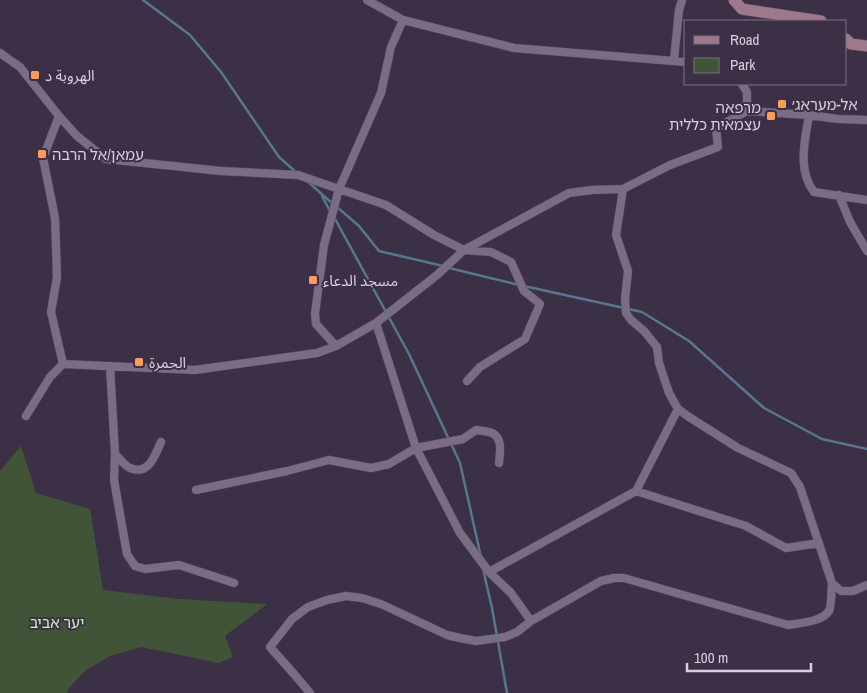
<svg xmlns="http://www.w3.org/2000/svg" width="867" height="693" font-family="'Archivo Narrow','Noto Sans Arabic','Noto Sans Hebrew',sans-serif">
  <rect width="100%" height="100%" fill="#3c3046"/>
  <path fill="#425438" d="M21,446L36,493L90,509L103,590L179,599L267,604L225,636L233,657L219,663L141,647L110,656L85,671L69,688L67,693H0V471Z"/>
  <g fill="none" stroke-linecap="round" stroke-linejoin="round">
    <path stroke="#56778e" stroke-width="2.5" d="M143,0L190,35L221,72L279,157L297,173
      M307,181L333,204
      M322,196L331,213
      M337,207L359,226L379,251L443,266
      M334,217L409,354L460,463L481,557
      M449,268L519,285
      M524,286L642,312L689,341L764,408L822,439L867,449
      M483,569L492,608L507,693"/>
    <defs>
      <path id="street" d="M367,0L403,20L514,48L686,62
        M0,53L20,67L59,116L77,136L106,159L221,171L298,175L386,205L434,235L464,250L491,252L511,262L524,291L540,304L525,339L480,367L467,381
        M674,60L679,10L682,0
        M742,84L747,92V111
        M809,115C805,140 797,170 814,192L867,200
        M623,189L616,235L628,271L625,299L626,313L631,320L644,331L657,347L659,363L669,393L678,409L689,417L738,448L791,473L800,487L832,583L841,591H853L867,585
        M839,195L850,222L867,251
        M376,323L416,448L460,533L489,572L511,593L531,621
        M336,346L316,324L315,314L324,245L339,189L381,93L391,47L403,20
        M63,364L195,370L317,353L336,346L376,323L437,275L464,250L569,193L592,190L623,189L670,165L718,147L716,128L747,111L809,115L838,119L867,120
        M110,366L115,454L114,480L127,554L135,566L145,569L179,565L234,583
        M26,416L50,377L63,364L51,312L57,277L55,218L43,158L59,116
        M115,454C119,458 125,466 130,468C149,476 155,455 161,442
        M196,490L287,471L329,460L371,468L389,464L416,448L463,439L476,430C481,431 488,431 492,433C503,438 500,453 499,463
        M636,491L746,526L786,548L819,543
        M489,572L636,491L678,409
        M310,693L294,674L270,647L292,619L308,607L327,600L346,596L362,598L381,604L447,635L460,638L476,641L505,637L517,632L531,621L601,581L614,578H624L788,625C799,623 822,622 829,611C832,605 831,590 832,583"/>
      <path id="secondary" d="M734,0L742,9L821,21
        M846,39L851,44L867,46"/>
    </defs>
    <use href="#street" stroke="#554c5d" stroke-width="9"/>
    <use href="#secondary" stroke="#554c5d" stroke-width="12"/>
    <use href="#street" stroke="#796c84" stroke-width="8"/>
    <use href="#secondary" stroke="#9e788b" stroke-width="11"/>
  </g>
  <g fill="#fe9c57" stroke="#3c3046" stroke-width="2">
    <rect x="30" y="70" width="10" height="10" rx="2.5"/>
    <rect x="777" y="99" width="10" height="10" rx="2.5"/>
    <rect x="766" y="111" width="10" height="10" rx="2.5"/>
    <rect x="37" y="149" width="10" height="10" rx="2.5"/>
    <rect x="308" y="275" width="10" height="10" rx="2.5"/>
    <rect x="134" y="357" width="10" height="10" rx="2.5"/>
  </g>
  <g text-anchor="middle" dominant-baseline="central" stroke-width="4" stroke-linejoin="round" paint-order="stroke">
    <g font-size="15" fill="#d7d0dd" stroke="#3c3046" text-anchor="start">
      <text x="45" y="75">الهروبة د</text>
      <text x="792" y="104">אל-מעראג׳</text>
      <text x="761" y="107" text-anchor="end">מרפאה<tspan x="761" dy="17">עצמאית כללית</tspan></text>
      <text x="52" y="154">עמאן/אל הרבה</text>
      <text x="323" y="280">مسجد الدعاء</text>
      <text x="149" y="362">الحمرة</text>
    </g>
    <g font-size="15" fill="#ccf1b9" stroke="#3c3046">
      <text x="57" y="622">יער אביב</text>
    </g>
  </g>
  <rect x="684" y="20" width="162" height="65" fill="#3c3046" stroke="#7a7082"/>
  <rect x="694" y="36" width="25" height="8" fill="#9e788b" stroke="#7a7082"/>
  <text x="730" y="45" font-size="15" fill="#d7d0dd">Road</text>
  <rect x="694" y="58" width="25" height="15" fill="#425438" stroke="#7a7082"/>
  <text x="730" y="70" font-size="15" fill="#d7d0dd">Park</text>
  <path d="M687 663v8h124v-8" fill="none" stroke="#d7d0dd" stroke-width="2.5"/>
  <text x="694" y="663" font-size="15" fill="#d7d0dd" stroke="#3c3046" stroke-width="4" paint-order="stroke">100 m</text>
</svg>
